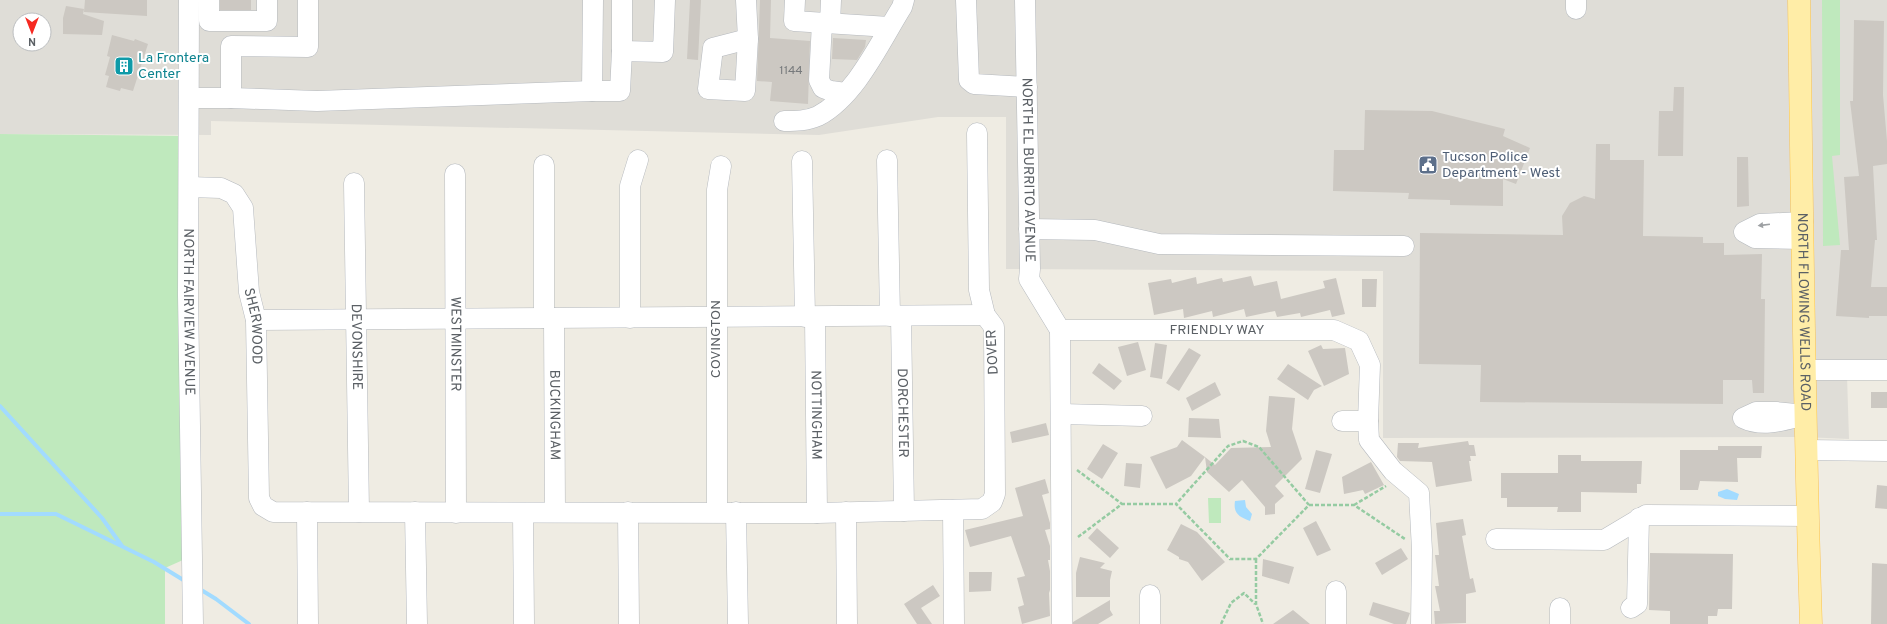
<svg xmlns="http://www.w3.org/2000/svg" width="1887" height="624" font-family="Overpass,sans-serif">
  <rect width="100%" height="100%" fill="#efece3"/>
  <path fill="#dfddd7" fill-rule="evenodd" d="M0,0H1887V376H1847L1849,439L1804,437L1383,438V271L1006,269V117H938L819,135L211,121V135L0,134ZM20,20H44V44H20Z"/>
  <path fill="#bfe9bd" d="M1822,0H1840V155L1832,156L1840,245L1823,246Z
    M0,134L189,136L192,556L165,568V624H0Z
    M1208,498H1221V523H1209Z"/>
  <path fill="#a2dbff" d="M1727,489L1739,494L1737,500L1725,499L1718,496V492Z
    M1245,500L1246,507L1252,514L1250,521C1239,517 1233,513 1235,501Z"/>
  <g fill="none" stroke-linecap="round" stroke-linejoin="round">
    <path stroke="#a2dbff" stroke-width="4" d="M0,406L102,518L122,546
      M0,514H56L154,562L185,581
      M198,588L216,599L249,624"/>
  </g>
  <path fill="#ccc8c2" d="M85,0H147V16L84,12Z
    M220,0H251V10H220Z
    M690,0H701L698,60L687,59Z
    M760,0H771L770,38L810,41L808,104L770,101L772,82L757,81Z
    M66,6L84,9L83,14L104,21L102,35L63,34V18Z
    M1854,20L1884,21L1883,95L1887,141V164L1873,166L1877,240H1875L1871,287H1887V316H1869V318L1836,316L1841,250H1849L1844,177L1859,176L1850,101H1853Z
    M112,35L134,41L135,39L148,44L133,91L121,88L120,91L106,87L109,76L105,75L110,57L107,56Z
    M833,38L866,40L865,47L857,60L832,59Z
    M1674,87H1684L1683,156H1658L1659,111H1673Z
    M1365,110L1432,111L1505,129L1503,136L1530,148L1516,184L1503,179V206L1450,205V200L1408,199L1409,193L1333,191L1334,150H1364Z
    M1596,144H1610V160H1644L1643,236L1703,237V243H1724V255L1762,254L1761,299H1765L1764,393H1753L1752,380H1723V404L1480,402L1481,365L1419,364L1420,233L1563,235L1562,216L1570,203L1584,196L1595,199Z
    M1737,157H1748L1749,206L1737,207Z
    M1251,276L1254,286L1277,281L1281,299L1325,288L1323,281L1336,278L1345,314L1332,317L1330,310L1301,317L1300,313L1277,317L1275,311L1246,317L1244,309L1213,317L1212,311L1184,318L1183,309L1154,315L1148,283L1171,279L1172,283L1196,277L1197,284L1222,278L1223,282Z
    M1362,279H1377L1376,307H1362Z
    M1138,342L1146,370L1127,376L1118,347Z
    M1155,343L1167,345L1162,379L1150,377Z
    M1321,345L1323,349L1345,348L1349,374L1324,386L1308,351Z
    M1189,348L1201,355L1179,391L1166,383Z
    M1099,363L1122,381L1114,390L1092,373Z
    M1288,364L1322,386L1314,390L1308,400L1277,379Z
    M1215,382L1221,395L1192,411L1186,398Z
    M1871,392H1887V408H1871Z
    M1269,396L1295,398L1292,429L1302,459L1275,486L1284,496L1275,504V514L1265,515V507L1242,480L1229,492L1207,472L1205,457L1215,465L1231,448L1271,447L1266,431Z
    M1189,418L1219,419L1221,438L1188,437Z
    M1046,423L1049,435L1012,443L1010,432Z
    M1182,440L1205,457L1191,476L1166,489L1150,457L1177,447Z
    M1468,441L1469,445H1474L1476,456H1470L1471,461H1469L1472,481L1436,487L1432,462L1400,461L1397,457L1398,443H1419L1418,448Z
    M1103,444L1118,453L1102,479L1087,469Z
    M1718,446H1762L1761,458H1737L1738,482L1700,481L1698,490H1680V450H1718Z
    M1316,450L1332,454L1320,493L1305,489Z
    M1558,455H1581V461H1642L1641,484H1637V493L1581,492V512H1557L1558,507H1507V498H1501V473H1558Z
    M1371,462L1384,485L1365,494L1363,490L1344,494L1342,477Z
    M1126,463L1142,464L1140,488L1124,486Z
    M1045,479L1049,493L1042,495L1050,523V529L1045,530L1050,546V560H1048L1050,571V590L1049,593L1050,616L1022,624L1018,607L1024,605L1017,578L1025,576L1011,536L970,547L965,530L1023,516L1015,488Z
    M1877,485L1887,486V509L1875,508Z
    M1463,519L1466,535L1462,536L1470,579L1473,578L1476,592L1466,594V623L1435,624L1434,611H1440L1435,586H1439L1435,555H1439L1436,523Z
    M1316,521L1331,550L1317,556L1303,528Z
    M1181,524L1197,532L1225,562L1202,581L1188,562L1179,559V557L1167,550Z
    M1097,528L1119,548L1110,558L1088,538Z
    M1401,548L1408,559L1382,575L1375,563Z
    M1650,553L1733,554L1732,609H1718L1717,616H1708V624H1670V611L1649,610Z
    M1080,557L1105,563L1100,568L1112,571L1110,580V597H1076V573Z
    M1263,559L1294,567L1289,584L1262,576Z
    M1872,563L1887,564V624H1871Z
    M969,572H992L991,591L969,592Z
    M933,585L940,596L921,608L932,624H917L904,604Z
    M1110,600V610L1113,615L1098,624H1073V622Z
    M1373,602L1410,613L1406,624H1394L1369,615Z
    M1293,610L1310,624H1273Z"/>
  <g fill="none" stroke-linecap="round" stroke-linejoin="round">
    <defs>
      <g id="minor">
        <path id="s1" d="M189,0L188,295L193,624"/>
        <path d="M209,0V21H267V0"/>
        <path d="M593,0L592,91H620L622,51L663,52L665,0"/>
        <path d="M622,0V51"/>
        <path d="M746,0L748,39"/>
        <path d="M795,0L794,21L889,27"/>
        <path d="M966,0L969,80L974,84L1027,87"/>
        <path id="s2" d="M1025,0L1030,269L1029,279L1060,330"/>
        <path d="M1576,9V0"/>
        <path d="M822,23L819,80L823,88L831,91L845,93"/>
        <path d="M830,23L831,0"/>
        <path d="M748,39L745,91L708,89L713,48Z"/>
        <path d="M189,98H231L317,101L592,91"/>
        <path d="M231,98V46L308,47V0"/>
        <path d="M784,121C796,121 807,121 818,116C856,96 880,42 902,7L904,0"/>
        <path d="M887,160L890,316"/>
        <path d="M802,161L805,317"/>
        <path d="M544,165V318"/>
        <path id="s3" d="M455,174L456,513"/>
        <path id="s4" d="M354,183L359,512"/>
        <path id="s5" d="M189,187L221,188L234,194L243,208L249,292L256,320L259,498L263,506L273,512L817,513L982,509L992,502L995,494L994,327L985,315L979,290L977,133"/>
        <path d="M1803,222L1760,224L1744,232L1755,238L1803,239"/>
        <path d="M1029,229L1095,230L1159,244L1404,246"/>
        <path id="s6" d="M901,316L904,511"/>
        <path id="s7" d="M815,317L817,513"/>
        <path id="s8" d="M554,318L555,512"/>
        <path d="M630,318V186L638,160"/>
        <path d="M256,320L985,315"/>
        <path id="s9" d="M1060,330H1334L1359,341L1370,365L1368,421L1369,440L1393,471L1419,493L1422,550L1421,624"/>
        <path d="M1060,330L1062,624"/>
        <path d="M1806,370H1887"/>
        <path d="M1756,412H1776L1806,415C1785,420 1763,428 1743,418Z"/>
        <path d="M1061,414L1142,416"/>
        <path d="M1342,421H1368"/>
        <path d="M1806,450L1887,451"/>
        <path d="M953,510L954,624"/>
        <path d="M307,512L308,624"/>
        <path d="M415,512L417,624"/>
        <path d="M628,512L629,624"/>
        <path d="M717,512V190L721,166"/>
        <path d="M736,512L738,624"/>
        <path d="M846,512L847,624"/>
        <path d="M523,513L524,624"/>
        <path d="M1496,539L1604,540L1646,515L1808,516"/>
        <path d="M1560,608V624"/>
        <path d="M1631,608L1637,604L1639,518"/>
        <path d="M1150,624V595"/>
        <path d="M1336,624V591"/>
      </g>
      <g id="major">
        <path id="s10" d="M1799,0C1802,208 1804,416 1811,624"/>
      </g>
    </defs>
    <use href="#minor" stroke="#b5b9be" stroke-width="21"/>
    <use href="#major" stroke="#fcc44e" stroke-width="23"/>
    <path stroke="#95cba2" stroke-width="2.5" stroke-dasharray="4 2" stroke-linecap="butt" d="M1243,441L1259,447L1309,505L1256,559H1230L1176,504L1228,446Z
      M1077,470L1122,504
      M1309,505H1354L1405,539
      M1354,505L1386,486
      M1078,537L1122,504H1176
      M1256,559V604L1263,624
      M1221,624L1231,603L1244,593L1255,604"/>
    <use href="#minor" stroke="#fff" stroke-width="20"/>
    <use href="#major" stroke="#ffeda7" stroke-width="22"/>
  </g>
  <defs><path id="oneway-solid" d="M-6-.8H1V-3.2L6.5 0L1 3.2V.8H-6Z"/></defs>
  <use fill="#9da0a3" href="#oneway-solid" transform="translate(1764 225) rotate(173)"/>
  <defs>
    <symbol id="building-square" viewBox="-11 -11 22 22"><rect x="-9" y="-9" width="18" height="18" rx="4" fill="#0f9aa8" stroke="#fff"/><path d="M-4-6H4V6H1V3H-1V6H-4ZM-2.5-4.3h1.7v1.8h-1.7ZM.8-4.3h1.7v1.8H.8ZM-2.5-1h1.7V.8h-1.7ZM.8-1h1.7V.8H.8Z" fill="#fff"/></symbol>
    <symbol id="civic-square" viewBox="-11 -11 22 22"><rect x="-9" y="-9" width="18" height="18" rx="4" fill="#5c6f8a" stroke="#fff"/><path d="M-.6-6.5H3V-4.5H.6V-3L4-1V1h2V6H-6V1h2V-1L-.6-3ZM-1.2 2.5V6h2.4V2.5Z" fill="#fff"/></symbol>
  </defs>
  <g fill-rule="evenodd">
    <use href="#building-square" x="113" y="55" width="22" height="22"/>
    <use href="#civic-square" x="1417" y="154" width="22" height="22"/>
  </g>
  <g text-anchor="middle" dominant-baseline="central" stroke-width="4" stroke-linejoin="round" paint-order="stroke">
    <g font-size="12" fill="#777a7c">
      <text x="791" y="71">1144</text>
    </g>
    <g font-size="14" fill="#0d838f" stroke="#fff" text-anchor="start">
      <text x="138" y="58">La Frontera<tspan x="138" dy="16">Center</tspan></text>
    </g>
    <g font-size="14" fill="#4e5e75" stroke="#fff" text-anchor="start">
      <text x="1442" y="157">Tucson Police<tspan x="1442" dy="16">Department - West</tspan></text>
    </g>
    <g font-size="14" fill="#5b6065" stroke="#fff">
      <text stroke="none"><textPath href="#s2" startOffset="170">NORTH EL BURRITO AVENUE</textPath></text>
      <text stroke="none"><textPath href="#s1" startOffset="312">NORTH FAIRVIEW AVENUE</textPath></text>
      <text stroke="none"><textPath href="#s10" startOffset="312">NORTH FLOWING WELLS ROAD</textPath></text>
      <text stroke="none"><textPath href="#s5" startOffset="182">SHERWOOD</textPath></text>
      <text stroke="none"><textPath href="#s9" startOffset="157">FRIENDLY WAY</textPath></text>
      <text transform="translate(716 339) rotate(-90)">COVINGTON</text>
      <text stroke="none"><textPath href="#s3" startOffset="170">WESTMINSTER</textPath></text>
      <text stroke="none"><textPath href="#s4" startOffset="164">DEVONSHIRE</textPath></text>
      <text transform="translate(993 352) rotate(-93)">DOVER</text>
      <text stroke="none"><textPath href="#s6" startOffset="97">DORCHESTER</textPath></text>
      <text stroke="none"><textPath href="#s8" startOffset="97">BUCKINGHAM</textPath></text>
      <text stroke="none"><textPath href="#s7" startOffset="98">NOTTINGHAM</textPath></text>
    </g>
  </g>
  <g transform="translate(32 32) rotate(180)"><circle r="19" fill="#ffffff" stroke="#bdbfc1"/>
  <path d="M0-3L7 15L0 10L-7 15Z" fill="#f62921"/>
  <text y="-6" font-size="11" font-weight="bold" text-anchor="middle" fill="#5b6065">N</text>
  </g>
</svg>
